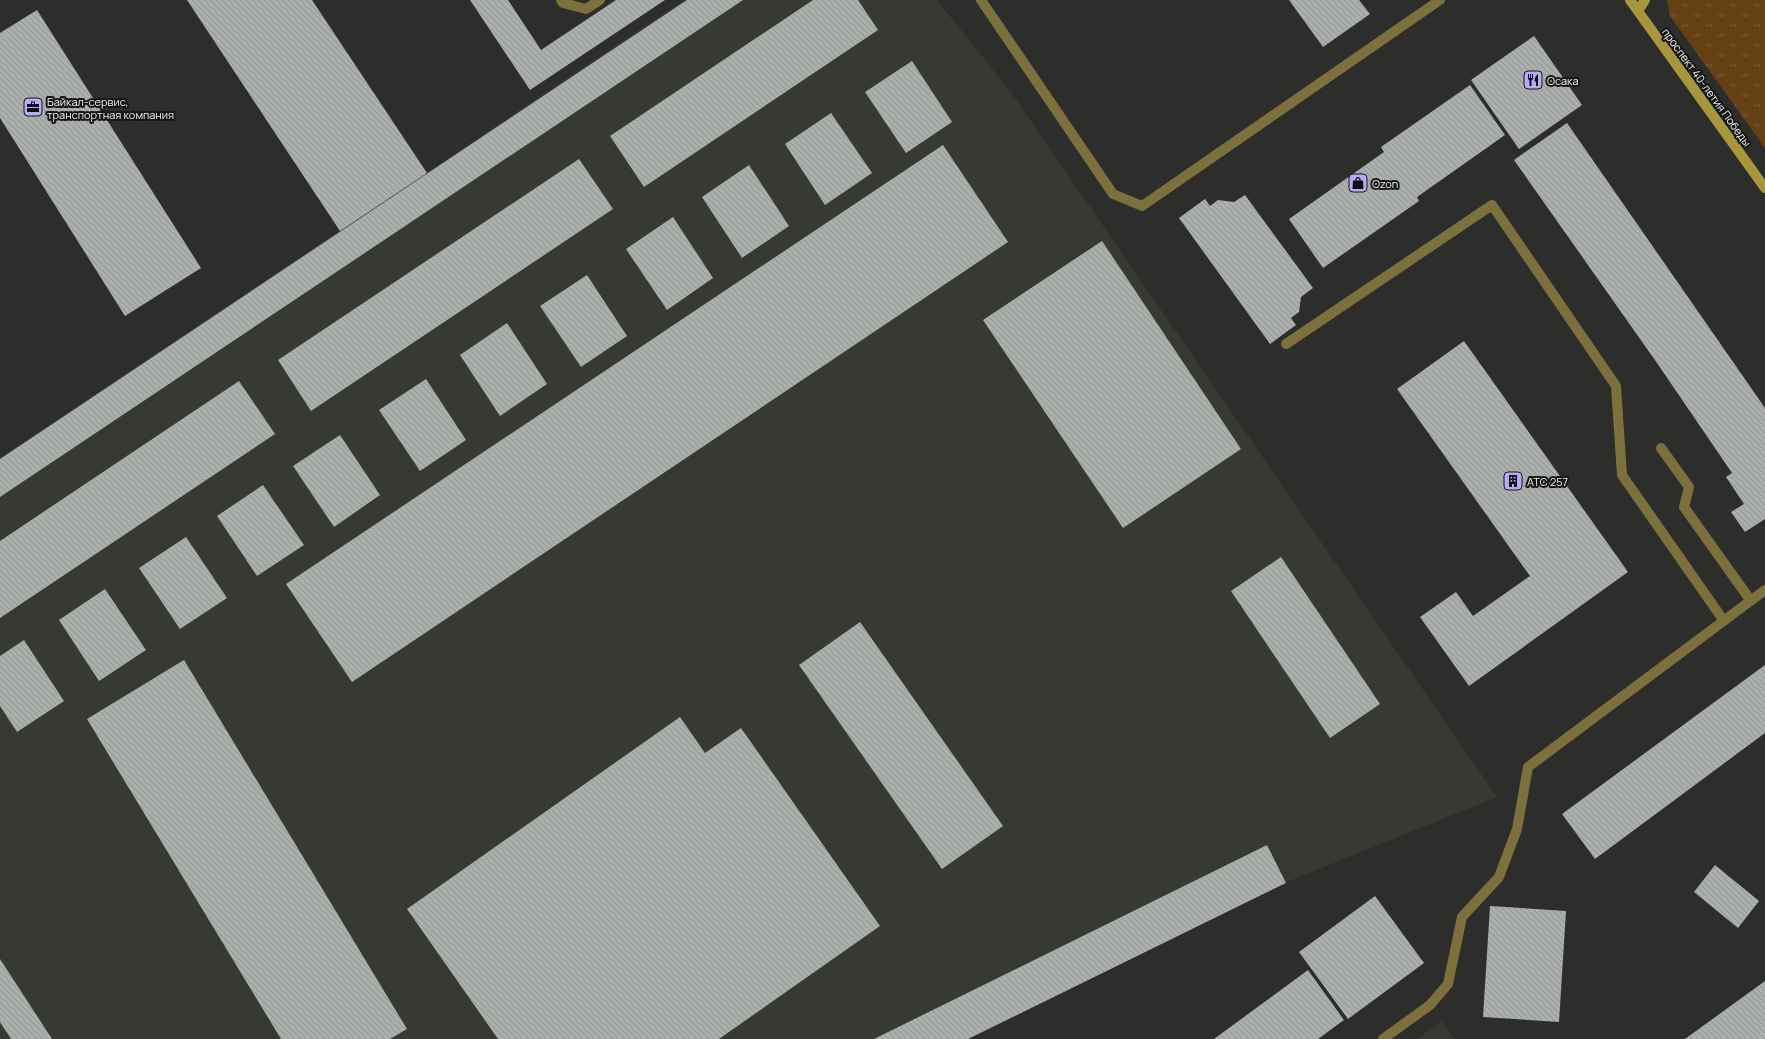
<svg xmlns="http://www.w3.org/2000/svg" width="1765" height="1039" font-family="Manrope,sans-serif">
  <defs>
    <pattern id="grass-tufts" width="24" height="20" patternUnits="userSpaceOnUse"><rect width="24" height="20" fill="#664015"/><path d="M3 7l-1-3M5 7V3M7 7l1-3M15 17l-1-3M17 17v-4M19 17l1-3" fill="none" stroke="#7c5c38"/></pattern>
    <pattern id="building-back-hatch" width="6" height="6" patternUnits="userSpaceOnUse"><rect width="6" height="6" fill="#abafac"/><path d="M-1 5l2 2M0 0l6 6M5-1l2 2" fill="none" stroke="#929693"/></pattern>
  </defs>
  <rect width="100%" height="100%" fill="#2d2e2b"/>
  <path fill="#363a32" d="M684,0H937L1010,91L1497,797L1287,882L967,1039H0V458Z
    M1442,1021L1455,1039H1417Z"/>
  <path fill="url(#grass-tufts)" d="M1667,0H1765V148L1670,16Z"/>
  <path fill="url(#building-back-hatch)" d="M187,0H312L427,173L340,231Z
    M470,0H508L541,50L616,0H665L530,90Z
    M687,0H743L0,497V459Z
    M813,0H858L878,30L644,187L610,136Z
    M1289,0H1359L1370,14L1323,47Z
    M37,10L201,268L125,316L0,118V33Z
    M1534,36L1582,105L1519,149L1471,80Z
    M912,61L952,122L906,153L865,92Z
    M1470,85L1505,135L1417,197L1419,201L1323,268L1289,219L1384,152L1381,147Z
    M831,113L872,173L825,205L785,144Z
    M1567,123L1765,408V519L1745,532L1731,512L1744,504L1726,477L1732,473L1657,363L1514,160Z
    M943,145L1008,242L352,682L286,584Z
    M579,159L613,209L311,411L278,360Z
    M749,165L789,226L742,258L702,197Z
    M1245,195L1313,288L1301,297L1299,312L1291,318L1296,325L1270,344L1179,218L1205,199L1210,206L1218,200L1234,202Z
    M673,217L713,278L667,310L626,249Z
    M1102,241L1241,449L1123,528L983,320Z
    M587,275L627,336L581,367L540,306Z
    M507,323L547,384L500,416L460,355Z
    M1464,341L1628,572L1469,686L1420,617L1456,592L1473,616L1530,576L1397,389Z
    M426,379L466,440L420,471L379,410Z
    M239,381L275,434L0,618V541Z
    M340,435L380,495L334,527L293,466Z
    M263,485L304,545L257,576L217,516Z
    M186,537L227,598L180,629L139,568Z
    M1281,557L1380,704L1330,738L1231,591Z
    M105,589L146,650L99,681L59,620Z
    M860,622L1003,826L942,869L799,665Z
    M24,640L64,701L17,732L0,706V656Z
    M184,660L407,1029L390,1039H281L87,719Z
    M1765,665V733L1595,859L1562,814Z
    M680,717L705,753L741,728L880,926L719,1039H498L407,909Z
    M1267,845L1286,883L968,1039H874Z
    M1715,865L1759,901L1738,928L1694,892Z
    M1375,896L1424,963L1348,1019L1299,952Z
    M1490,906L1566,911L1559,1022L1483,1017Z
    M0,959L52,1039H11L0,1022Z
    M1308,970L1344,1020L1318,1039H1214Z
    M1765,981V1039H1685Z"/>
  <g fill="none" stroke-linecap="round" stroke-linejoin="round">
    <path stroke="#7c713c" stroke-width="10" d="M561,0L563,3L586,9L600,0
      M981,0L1113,194L1142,206L1440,0
      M1286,344L1492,205L1616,386L1622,475L1724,621
      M1661,448L1689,487L1684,507L1751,601
      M1383,1039L1430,1005L1448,984L1462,917L1499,877L1517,829L1528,767L1765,590"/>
    <path stroke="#a8963c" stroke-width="10" d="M1630,0L1765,188
      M1638,11L1645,0"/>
  </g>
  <defs>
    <symbol id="restaurant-square" viewBox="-11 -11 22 22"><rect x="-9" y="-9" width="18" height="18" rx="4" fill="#b7abf8" stroke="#161615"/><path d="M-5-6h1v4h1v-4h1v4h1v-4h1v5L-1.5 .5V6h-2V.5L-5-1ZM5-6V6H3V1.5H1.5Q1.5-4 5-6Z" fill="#111"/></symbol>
    <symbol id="office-square" viewBox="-11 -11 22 22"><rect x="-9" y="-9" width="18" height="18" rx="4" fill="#b7abf8" stroke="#161615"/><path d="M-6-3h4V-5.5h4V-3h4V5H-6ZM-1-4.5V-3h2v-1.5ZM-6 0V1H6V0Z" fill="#111"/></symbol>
    <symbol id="shop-square" viewBox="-11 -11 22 22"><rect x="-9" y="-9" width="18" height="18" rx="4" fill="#b7abf8" stroke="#161615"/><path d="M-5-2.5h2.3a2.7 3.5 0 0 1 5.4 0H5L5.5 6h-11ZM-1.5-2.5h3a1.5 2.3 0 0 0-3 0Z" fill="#111"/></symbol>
    <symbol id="building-square" viewBox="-11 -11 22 22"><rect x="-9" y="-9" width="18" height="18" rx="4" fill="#b7abf8" stroke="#161615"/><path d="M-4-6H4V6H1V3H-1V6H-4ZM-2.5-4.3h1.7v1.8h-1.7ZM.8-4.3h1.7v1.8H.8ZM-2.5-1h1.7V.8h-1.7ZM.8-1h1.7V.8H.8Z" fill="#111"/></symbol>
  </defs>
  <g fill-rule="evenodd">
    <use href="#restaurant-square" x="1522" y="69" width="22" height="22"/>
    <use href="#office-square" x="22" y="96" width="22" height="22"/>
    <use href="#shop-square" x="1347" y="172" width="22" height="22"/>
    <use href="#building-square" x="1502" y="470" width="22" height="22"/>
  </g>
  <g text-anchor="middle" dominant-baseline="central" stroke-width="4" stroke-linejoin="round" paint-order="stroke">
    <g font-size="11" fill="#f2f3f1" stroke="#161615" text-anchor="start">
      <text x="1547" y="80">Осака</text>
      <text x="47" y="101">Байкал-сервис,<tspan x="47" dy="13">транспортная компания</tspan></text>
      <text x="1372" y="183">Ozon</text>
      <text x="1527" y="481">АТС 257</text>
    </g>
    <g font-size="11" fill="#f2f3f1" stroke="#161615">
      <text transform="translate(1707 87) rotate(54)">проспект 40-летия Победы</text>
    </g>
  </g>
</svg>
